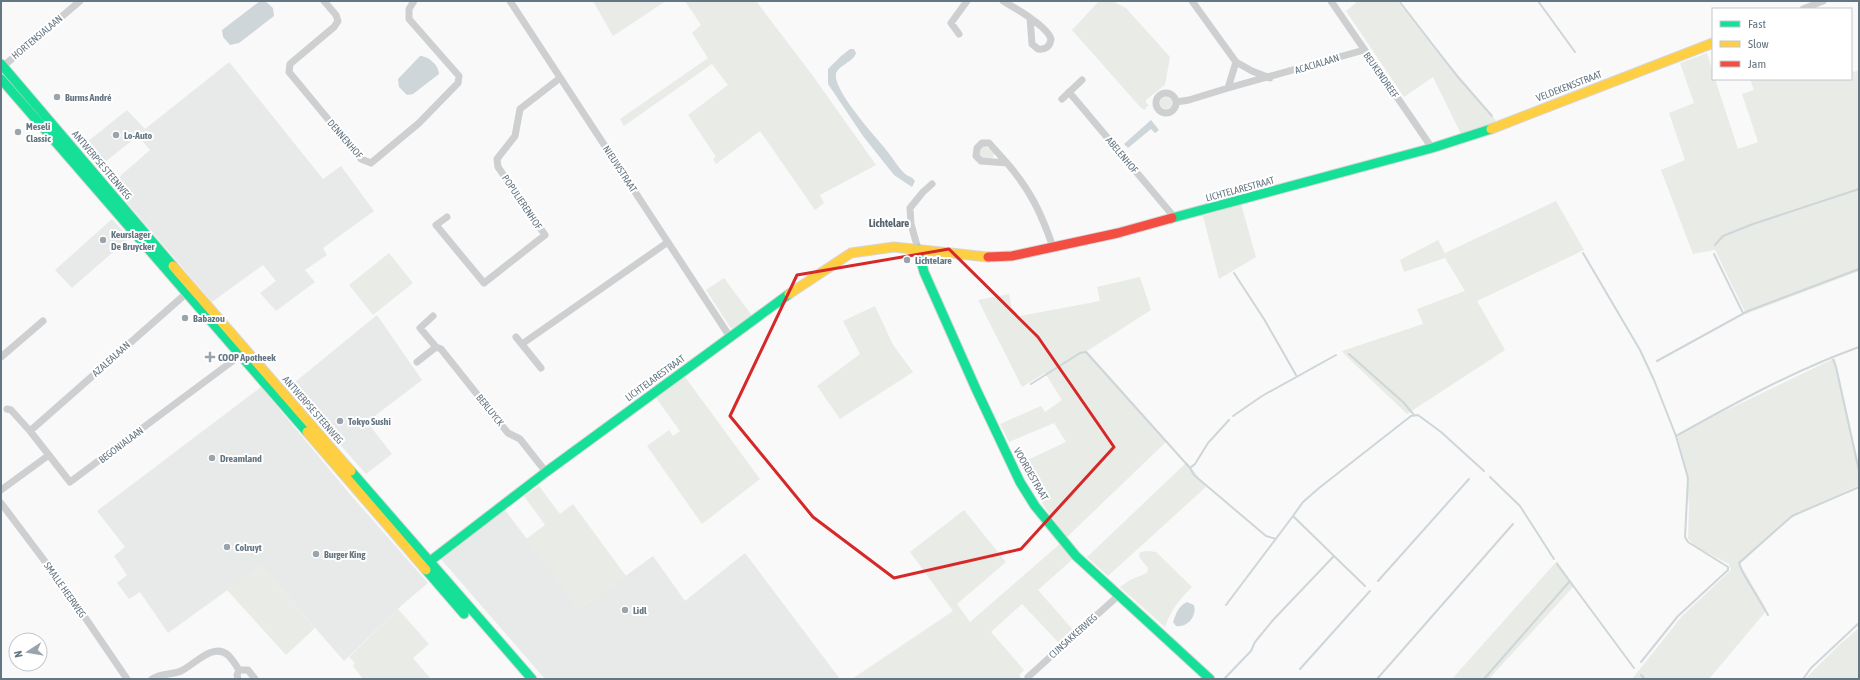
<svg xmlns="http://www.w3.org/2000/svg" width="1860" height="680" font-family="'Asap Condensed',sans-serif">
  <rect width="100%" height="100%" fill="#f9f9f9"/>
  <path fill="#e8e9e9" d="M228,63H230L323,179L341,166L374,211L323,248L327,255L305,270L315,282L276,311L260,293L276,281L263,265L212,302L111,184L150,150L138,136L97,168L82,146L127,110L145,129Z
    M112,219L129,238L72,288L55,270Z
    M377,315L422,380L367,422L392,454L366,474L289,387Z
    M261,387L349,493L428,583L402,605L344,661L261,566L168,633L140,592L129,599L117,583L127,575L114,556L125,547L97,511Z
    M505,510L580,609L653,556L685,601L745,553L840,679H545L440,558Z"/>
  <path fill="#e8ebe6" d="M593,1H666L613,36Z
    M685,1H756L813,76L876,165L820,195L824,203L815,210L760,131L716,164L713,159L716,157L688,115L728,85L712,64L624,126L620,119L708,58L692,33L701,25Z
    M1099,1H1112L1126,8L1170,57L1165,85L1146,100V103L1150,106H1147L1145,110L1141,108L1072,30Z
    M1358,1H1397L1498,123L1462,136L1433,77L1404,97L1346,11Z
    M1707,53L1713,72V79H1715L1738,149L1758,142L1742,94L1754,90L1750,79H1851V67L1854,72L1859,70V271L1746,314L1715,250L1693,254L1661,170L1685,160L1669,113L1694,103L1680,63Z
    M1160 103a6 6 0 1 1 12 0a6 6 0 1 1-12 0Z
    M985,146L994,153L993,158L982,159L980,157L979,149Z
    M1556,201L1584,250L1477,301L1505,350L1407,414L1344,354L1342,351L1423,324L1417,309L1465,291L1445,258L1404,272L1400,260L1438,240L1445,253Z
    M1241,204L1256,257L1219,279L1203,216Z
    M389,253L413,283L373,315L349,285Z
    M1140,277L1151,310L1087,351L1167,441L1067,537L1046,509L1019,464L1066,442L1054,423L1009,442L1000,424L1041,406L1045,412L1062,400L1045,373L1022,387L978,300L1009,294L1014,317L1100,301L1097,287Z
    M724,278L753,317L733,329L730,327L706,290Z
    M875,306L893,345L913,372L840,419L817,386L860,354L843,321Z
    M1835,358L1859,465V485L1798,513L1779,528L1740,564L1767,610L1709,679H1632L1682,616L1731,570L1729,564L1698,548L1688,539L1689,506L1686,471L1677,434Z
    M685,377L760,479L702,524L647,446L669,430L673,436L680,431L656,398Z
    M1187,462L1206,487L1108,576L1087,557Z
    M539,486L560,514L573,504L626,576L580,609L526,539L545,525L524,496Z
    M964,510L1006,562L957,604L970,622L1061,543L1074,558L1038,590L1073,630L1059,643L1022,604L991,632L1024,670L1019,675L1022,679H852L953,611L910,552Z
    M1148,551L1156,552L1192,587C1179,600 1171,610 1165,627L1120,587L1130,580L1147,573L1148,568L1139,557L1140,552Z
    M1557,561L1574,586L1489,679H1452Z
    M261,566L315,628L286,655L227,590Z
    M398,609L429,644L413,658L431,679H363L353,666L355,663L349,657Z
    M1859,628V679H1805L1840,644Z"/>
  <path fill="#ced6d9" d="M260,1H265L273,8L274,16L239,43L230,45L223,37L222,30Z
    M850,49H854L856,53C854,62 838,65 836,74C833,91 876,137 887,151C893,158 897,166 904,173C908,177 912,176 915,181L912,187L894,175L863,136L828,84V69L840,57Z
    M420,56C428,56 439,65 439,74L413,94L407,95L399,87L398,79Z
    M1151,120L1159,130L1155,133L1151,129L1128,148L1124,144Z
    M1187,602L1194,605C1197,616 1188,628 1176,626L1173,622C1176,614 1178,606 1187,602Z"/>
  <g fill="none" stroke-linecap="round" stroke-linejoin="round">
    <path stroke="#ced6d9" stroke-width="2" d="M1399,1L1457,76L1492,116
      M1538,1L1575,52
      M1715,245L1723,236L1753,224L1859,189
      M1583,253L1640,350L1654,380L1676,436
      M1714,254L1743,313
      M1234,273L1264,319L1296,375
      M1349,354L1403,402L1414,415
      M1832,357L1836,367L1859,471
      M1657,361L1748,311L1859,269
      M1031,384L1080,353L1086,352L1190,468L1194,475L1266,536L1276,539
      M1233,416L1262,396L1336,355
      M1190,468L1195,464L1208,443L1229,420
      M1490,477L1520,506L1554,559
      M1334,556L1365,586
      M1557,564L1634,668
      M1378,581L1469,479
      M1226,605L1293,516
      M1768,615L1742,571L1739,563L1792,516L1859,487
      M1641,662L1678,616L1728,570V567L1688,542L1685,537L1688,478L1676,436C1735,403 1795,370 1859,347
      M1300,669L1370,591
      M1641,675L1645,679
      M1225,678L1251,651L1255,642L1273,620L1334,556L1293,516L1303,502L1319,488L1411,416L1418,415L1441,432L1484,471
      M1377,679L1513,524
      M1484,679L1569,582
      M1803,679L1811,668L1859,623"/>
    <defs>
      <path id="fast" d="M1,64L173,266
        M1,79L307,432
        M1172,218L1432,148L1491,129
        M918,249L924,272L976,389L1020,482L1035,506L1076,556L1210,679
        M351,471L532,679
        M425,565L546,472L789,294
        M426,570L464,614"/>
      <path id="slow" d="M1491,129L1713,43
        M173,266L351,471
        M789,294L851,253L894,247L988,257
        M307,432L426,570"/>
      <path id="jam" d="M988,257L1012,256L1118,233L1172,218"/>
    </defs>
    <use href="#fast" stroke="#d5d6d7" stroke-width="11"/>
    <use href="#slow" stroke="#d5d6d7" stroke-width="11"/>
    <use href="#jam" stroke="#d5d6d7" stroke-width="11"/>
    <path stroke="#cecfd0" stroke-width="7" d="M324,1L336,15L338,21L334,27L290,64L289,72L361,159L371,163L419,123L458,83L459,76L409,19V9L414,1
      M510,1L730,337
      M1003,1C1015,8 1047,26 1051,39C1050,47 1045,50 1038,49L1032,44L1030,18
      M1331,1L1432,148
      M1803,9L1823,1
      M959,34L951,23L967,1
      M1236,62L1252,71L1270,78
      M1,68L80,1
      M1228,88L1364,50
      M1069,92L1175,218
      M1156 103a10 10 0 1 1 20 0a10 10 0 1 1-20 0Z
      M1062,99L1082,80
      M1176,102L1189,100L1228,88L1236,62L1192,1
      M1007,163L989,143H982L977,148L976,156L981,161L1007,163C1031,191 1041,213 1053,247
      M447,217L436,225L484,283L545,235L498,167L497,159L515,136L520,109L560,78
      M918,249L911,224L910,208L923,192L932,184
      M189,291L30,431L70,482L242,354
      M433,316L420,328L436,347L441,349L508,433L520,439L546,472
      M516,337L541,368
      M522,344L668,242
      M1,357L43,321
      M417,362L436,347
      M7,409L11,410L30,431
      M1,490L49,455
      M1,503L65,588L127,679
      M239,670H248L255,679
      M1028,677L1119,595
      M152,679C160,673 172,675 181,671C194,665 213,642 228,655C232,659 236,665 239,670
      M238,679L237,675L239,670"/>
    <use href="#fast" stroke="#16e098" stroke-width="9"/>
    <use href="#slow" stroke="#ffcf43" stroke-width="9"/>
    <use href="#jam" stroke="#f24e42" stroke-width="9"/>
  </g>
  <path fill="none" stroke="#d62828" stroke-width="3" stroke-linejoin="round" d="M949,249L1038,337L1114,447L1021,549L894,578L813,517L730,416L797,275Z"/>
  <g fill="#99a4ac" stroke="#fff" stroke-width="1.5">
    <circle cx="57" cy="97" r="4"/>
    <circle cx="18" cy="132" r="4"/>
    <circle cx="116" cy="135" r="4"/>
    <circle cx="103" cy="240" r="4"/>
    <circle cx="907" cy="260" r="4"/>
    <circle cx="185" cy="318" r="4"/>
    <path d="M208 351h4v4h4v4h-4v4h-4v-4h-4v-4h4z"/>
    <circle cx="340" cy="421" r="4"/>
    <circle cx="212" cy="458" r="4"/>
    <circle cx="227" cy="547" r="4"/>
    <circle cx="316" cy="554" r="4"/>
    <circle cx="625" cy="610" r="4"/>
  </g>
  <g text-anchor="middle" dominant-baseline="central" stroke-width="4" stroke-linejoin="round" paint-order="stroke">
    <g font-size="10" fill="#657683" stroke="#fff">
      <text transform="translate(37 37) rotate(-40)">HORTENSIALAAN</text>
      <text transform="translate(1317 64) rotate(-17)">ACACIALAAN</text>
      <text transform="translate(1381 75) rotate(55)">BEUKENDREEF</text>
      <text transform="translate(1569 86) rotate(-21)">VELDEKENSSTRAAT</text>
      <text transform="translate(345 139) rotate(49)">DENNENHOF</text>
      <text transform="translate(1122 155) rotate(50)">ABELENHOF</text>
      <text transform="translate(102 165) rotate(50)">ANTWERPSE STEENWEG</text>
      <text transform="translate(620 169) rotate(57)">NIEUWSTRAAT</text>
      <text transform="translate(1240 189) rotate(-15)">LICHTELARESTRAAT</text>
      <text transform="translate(522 202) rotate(56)">POPULIERENHOF</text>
      <text transform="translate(111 359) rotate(-42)">AZALEALAAN</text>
      <text transform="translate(655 378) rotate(-36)">LICHTELARESTRAAT</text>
      <text transform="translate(313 410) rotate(49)">ANTWERPSE STEENWEG</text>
      <text transform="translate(490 410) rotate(51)">BERLUYCK</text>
      <text transform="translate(121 445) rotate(-37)">BEGONIALAAN</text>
      <text transform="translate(1031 474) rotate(60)">VOORDESTRAAT</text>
      <text transform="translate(65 590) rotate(55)">SMALLE HEERWEG</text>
      <text transform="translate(1073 636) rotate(-42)">CIJNSAKKERWEG</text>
    </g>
    <g font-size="10" font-weight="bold" fill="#657683" stroke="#fff" text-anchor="start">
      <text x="65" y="97">Burms André</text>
      <text x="26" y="126">Meseli<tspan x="26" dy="12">Classic</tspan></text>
      <text x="124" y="135">Lo-Auto</text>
      <text x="111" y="234">Keurslager<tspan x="111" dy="12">De Bruycker</tspan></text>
      <text x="915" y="260">Lichtelare</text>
      <text x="193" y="318">Babazou</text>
      <text x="218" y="357">COOP Apotheek</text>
      <text x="348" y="421">Tokyo Sushi</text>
      <text x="220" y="458">Dreamland</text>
      <text x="235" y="547">Colruyt</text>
      <text x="324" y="554">Burger King</text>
      <text x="633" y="610">Lidl</text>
    </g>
    <g font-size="11" font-weight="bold" fill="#57646e" stroke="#fff">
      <text x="889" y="223">Lichtelare</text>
    </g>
  </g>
  <rect width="1860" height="680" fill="none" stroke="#657683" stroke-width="4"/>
  <rect x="1712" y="8" width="140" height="72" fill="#ffffff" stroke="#c1c8cd"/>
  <rect x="1720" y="21" width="20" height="6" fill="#16e098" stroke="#c1c8cd"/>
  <text x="1748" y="28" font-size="12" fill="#657683">Fast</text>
  <rect x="1720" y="41" width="20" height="6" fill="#ffcf43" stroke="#c1c8cd"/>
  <text x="1748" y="48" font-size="12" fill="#657683">Slow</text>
  <rect x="1720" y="61" width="20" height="6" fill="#f24e42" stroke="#c1c8cd"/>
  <text x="1748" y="68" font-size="12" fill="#657683">Jam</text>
  <g transform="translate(28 652) rotate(258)"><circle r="19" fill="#ffffff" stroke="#c1c8cd"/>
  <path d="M0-3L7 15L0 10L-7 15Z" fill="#99a4ac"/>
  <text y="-6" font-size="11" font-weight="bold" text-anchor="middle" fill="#657683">N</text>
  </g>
</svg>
